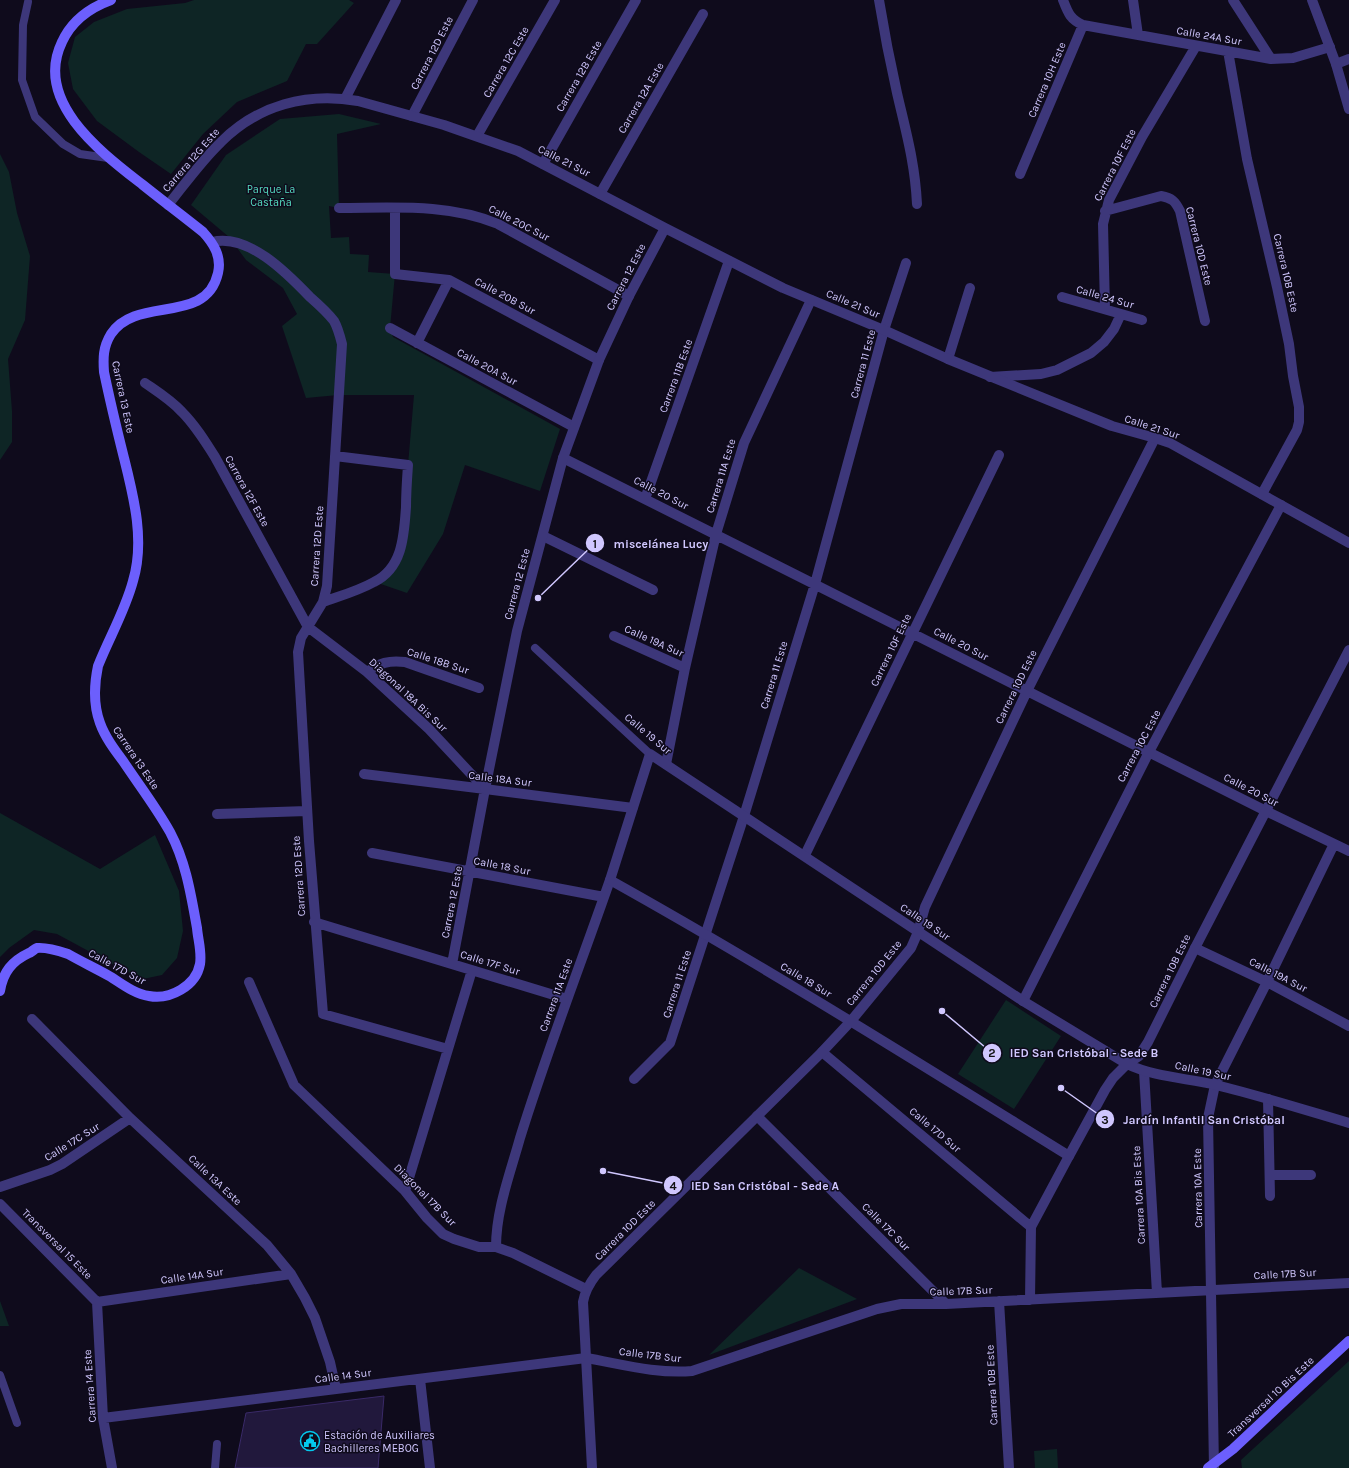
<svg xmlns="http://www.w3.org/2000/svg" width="1349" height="1468" font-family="Karla,sans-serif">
  <rect width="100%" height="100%" fill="#0f0b1c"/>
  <path fill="#0e2525" d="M194,0H349L354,3L317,44H306L287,81L237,102L203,134L171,174L139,152L97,121L73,89L68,63L75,37L94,22L127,9L185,3Z
    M339,114L381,124L337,134L339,208L329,206L331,238L349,237L350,254L369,255L368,272L395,274L390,328L393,337L560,429L540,491L465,465L443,534L407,593L375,582L395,562L408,465L414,395H338L306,398L282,326L297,314L283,288L246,260L229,237L191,205L226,155L280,119Z
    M0,154L9,172L17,213L30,256L25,320L8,359L12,411V442L0,460Z
    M0,813L100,869L155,835L179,891L183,931L177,958L162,975L143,979L118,967L57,934L34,930L9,948L0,957Z
    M1006,1000L1061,1036L1014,1109L958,1074Z
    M799,1268L857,1299L709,1355Z
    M0,1301L9,1326H0Z
    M1349,1361V1468H1242L1241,1460Z
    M1057,1449L1058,1468H1035L1034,1451Z"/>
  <path fill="#21183c" stroke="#3a2a68" d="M384,1396L378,1468H235L246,1413Z"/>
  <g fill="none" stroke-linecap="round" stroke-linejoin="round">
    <path stroke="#3d377a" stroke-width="8" d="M28,2L23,25L22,80L35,117L63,144L80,154L108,158
      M535,648L650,754
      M0,1375L17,1423
      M215,1468L217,1444"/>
    <path stroke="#3d377a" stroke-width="10" d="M879,0C884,31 890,62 897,93C906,132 915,163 917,204
      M1063,0C1068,13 1070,19 1083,25L1271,59L1293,58L1330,47
      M1133,0L1138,35
      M1233,0L1271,59
      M1228,51L1247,159L1277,287L1289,344L1293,376L1299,407V422L1297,430L1262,494
      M1336,64L1349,59
      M345,99L396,0
      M412,116L473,0
      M477,136L555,0
      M543,164L636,0
      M1020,174L1083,25
      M600,194L703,14
      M339,208C392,208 448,203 498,224L629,296
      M395,208V274L449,280L599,360
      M1105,211L1161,196C1172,198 1175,201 1180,211L1205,321
      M212,242C248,233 287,273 310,297C318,304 327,312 334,321C338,328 340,336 342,344L327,586L323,602L301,638L298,652L309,841L323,1014L448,1049
      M1062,297L1142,320
      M1105,309L1103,224L1109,200L1142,137L1196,46
      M390,328L574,427
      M417,343L449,280
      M948,359L970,288
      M990,377L1041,374L1057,370L1091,353L1104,342L1114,329L1121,314
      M145,383C158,392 171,400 182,412C195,425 205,441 215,457L308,627L367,672L429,729L485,789
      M563,458L1266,811L1349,851
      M645,499L729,261
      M543,536L653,590
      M323,602C340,596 358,591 374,582C403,568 404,535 406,507C406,493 407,479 408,465L335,456
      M614,636L685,668
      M367,672C380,663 388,660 405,662L479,688
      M666,764L685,668L716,534L744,443L811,300
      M364,774L485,789
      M217,814L307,811
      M372,853L604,897
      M805,855L999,455
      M314,922L567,999
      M918,932L925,907L1027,691L1155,438
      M1195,948L1267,982L1349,1026
      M452,964L485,789
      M249,982L294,1085L405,1191L427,1218L443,1234L454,1239L479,1247H496L513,1253L586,1289
      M1023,1001L1149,752L1281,505
      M32,1019L130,1118L267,1245L291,1274L305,1298L315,1318L330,1362L336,1389
      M822,1052L1031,1227
      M1144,1071L1157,1293
      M634,1079L670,1043L744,816L815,584L884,330L906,263
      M1268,1099L1270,1196
      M757,1116L946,1304
      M1270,1175H1311
      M0,1187L50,1170L62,1164L130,1118
      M405,1191L472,970
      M0,1204L97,1302
      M496,1247C496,1210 510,1174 520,1138C547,1051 580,966 610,880
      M1030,1300L1031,1227L1069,1156
      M999,1301L1009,1468
      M97,1302L291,1274
      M97,1302L103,1418L112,1468
      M420,1379L430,1468
      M103,1418L586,1358C621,1364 656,1374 692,1371L877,1309L901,1304H946L1349,1283
      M1214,1468L1208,1118L1215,1085L1267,982L1334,844"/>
    <path stroke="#3d377a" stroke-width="10" d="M1312,0L1336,64L1349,109
      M168,205C185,184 201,161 221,142C258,105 307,92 358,101L444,125L518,151L665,228L783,288L884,330L948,359L1112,426L1155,438L1170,443L1349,543
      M1349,650L1195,948L1148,1042L1139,1056L1127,1064L1113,1078L1105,1090L1069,1156C917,1062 766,967 610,880L650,754L1023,1001L1127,1064C1154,1077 1186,1078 1216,1085C1261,1096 1305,1110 1349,1123
      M633,808L485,789L517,631L563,458L599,360L629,296L665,228
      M592,1468L583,1302C585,1291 589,1284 596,1275L822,1052L851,1021L911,948L918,932"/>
    <path stroke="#6c5ffd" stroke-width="10" d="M0,991C3,972 12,961 29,953C32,952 34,949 37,948C47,947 59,951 68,954C82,962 97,969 111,977C122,984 135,994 149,996C170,1000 196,986 200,964C202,952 198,940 197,928C191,895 186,862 170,832C156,807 139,785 123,761C114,749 105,737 100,723C93,704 94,685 98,666C109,638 125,611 133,581C145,541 134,498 124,458C117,430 110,401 104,372C103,358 103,347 111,334C137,295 206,326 218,273C222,256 213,243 203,232C183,216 163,201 143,185C102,153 33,102 62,42C72,20 89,8 111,0
      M1208,1468L1233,1449L1301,1385L1349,1341"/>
  </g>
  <defs>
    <symbol id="civic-ring" viewBox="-11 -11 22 22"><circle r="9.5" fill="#0f0b1c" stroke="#04c9ed" stroke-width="1.5"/><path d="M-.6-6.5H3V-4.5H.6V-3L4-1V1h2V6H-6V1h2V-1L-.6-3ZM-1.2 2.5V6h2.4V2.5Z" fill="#04c9ed"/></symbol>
  </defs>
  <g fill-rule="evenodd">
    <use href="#civic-ring" x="299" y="1430" width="22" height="22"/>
  </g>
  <g text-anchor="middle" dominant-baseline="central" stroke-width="3" stroke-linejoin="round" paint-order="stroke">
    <g font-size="11" fill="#d0c7fe" stroke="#0f0b1c">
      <text transform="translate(1209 36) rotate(10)">Calle 24A Sur</text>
      <text transform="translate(432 53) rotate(-63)">Carrera 12D Este</text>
      <text transform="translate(506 62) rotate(-60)">Carrera 12C Este</text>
      <text transform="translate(579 76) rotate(-60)">Carrera 12B Este</text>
      <text transform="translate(1047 80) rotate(-67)">Carrera 10H Este</text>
      <text transform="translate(641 98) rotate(-60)">Carrera 12A Este</text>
      <text transform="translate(191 160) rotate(-49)">Carrera 12G Este</text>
      <text transform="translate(564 161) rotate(27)">Calle 21 Sur</text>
      <text transform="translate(1115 165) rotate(-63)">Carrera 10F Este</text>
      <text transform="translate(519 223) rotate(27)">Calle 20C Sur</text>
      <text transform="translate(1199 246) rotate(76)">Carrera 10D Este</text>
      <text transform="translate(1286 273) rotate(77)">Carrera 10B Este</text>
      <text transform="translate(626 277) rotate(-63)">Carrera 12 Este</text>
      <text transform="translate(505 296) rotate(28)">Calle 20B Sur</text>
      <text transform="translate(1105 297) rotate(16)">Calle 24 Sur</text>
      <text transform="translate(853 304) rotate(23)">Calle 21 Sur</text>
      <text transform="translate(863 364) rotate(-75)">Carrera 11 Este</text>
      <text transform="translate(487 367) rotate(28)">Calle 20A Sur</text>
      <text transform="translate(676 376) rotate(-70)">Carrera 11B Este</text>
      <text transform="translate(123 397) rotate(78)">Carrera 13 Este</text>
      <text transform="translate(1152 427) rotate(18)">Calle 21 Sur</text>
      <text transform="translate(721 476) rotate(-73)">Carrera 11A Este</text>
      <text transform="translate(247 491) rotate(61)">Carrera 12F Este</text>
      <text transform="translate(661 493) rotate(27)">Calle 20 Sur</text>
      <text transform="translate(317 546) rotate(-86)">Carrera 12D Este</text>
      <text transform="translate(517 584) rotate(-75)">Carrera 12 Este</text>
      <text transform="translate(654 641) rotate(24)">Calle 19A Sur</text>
      <text transform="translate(961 644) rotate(27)">Calle 20 Sur</text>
      <text transform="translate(891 650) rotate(-64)">Carrera 10F Este</text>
      <text transform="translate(438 661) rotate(18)">Calle 18B Sur</text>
      <text transform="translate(774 675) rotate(-73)">Carrera 11 Este</text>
      <text transform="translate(1016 687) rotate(-64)">Carrera 10D Este</text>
      <text transform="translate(408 695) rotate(43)">Diagonal 18A Bis Sur</text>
      <text transform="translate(648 734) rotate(40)">Calle 19 Sur</text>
      <text transform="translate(1139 746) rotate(-62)">Carrera 10C Este</text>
      <text transform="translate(136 758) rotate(56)">Carrera 13 Este</text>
      <text transform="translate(500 779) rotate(7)">Calle 18A Sur</text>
      <text transform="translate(1251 790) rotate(27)">Calle 20 Sur</text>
      <text transform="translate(502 866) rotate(11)">Calle 18 Sur</text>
      <text transform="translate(299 876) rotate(-94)">Carrera 12D Este</text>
      <text transform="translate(452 902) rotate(-79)">Carrera 12 Este</text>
      <text transform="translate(925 922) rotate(34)">Calle 19 Sur</text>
      <text transform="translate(490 963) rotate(17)">Calle 17F Sur</text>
      <text transform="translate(117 967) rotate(28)">Calle 17D Sur</text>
      <text transform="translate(1170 971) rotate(-64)">Carrera 10B Este</text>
      <text transform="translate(874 973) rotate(-51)">Carrera 10D Este</text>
      <text transform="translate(1278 975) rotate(27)">Calle 19A Sur</text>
      <text transform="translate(806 980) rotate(31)">Calle 18 Sur</text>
      <text transform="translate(677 984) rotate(-72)">Carrera 11 Este</text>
      <text transform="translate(556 995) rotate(-70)">Carrera 11A Este</text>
      <text transform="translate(1203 1071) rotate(12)">Calle 19 Sur</text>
      <text transform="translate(935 1130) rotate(40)">Calle 17D Sur</text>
      <text transform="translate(72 1142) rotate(-32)">Calle 17C Sur</text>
      <text transform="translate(215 1180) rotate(43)">Calle 13A Este</text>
      <text transform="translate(1198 1188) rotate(-91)">Carrera 10A Este</text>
      <text transform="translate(425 1195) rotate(45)">Diagonal 17B Sur</text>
      <text transform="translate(1139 1195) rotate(-93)">Carrera 10A Bis Este</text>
      <text transform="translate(886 1227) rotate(45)">Calle 17C Sur</text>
      <text transform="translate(625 1230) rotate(-45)">Carrera 10D Este</text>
      <text transform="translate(57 1244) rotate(45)">Transversal 15 Este</text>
      <text transform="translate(1285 1274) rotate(-3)">Calle 17B Sur</text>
      <text transform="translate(192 1276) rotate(-8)">Calle 14A Sur</text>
      <text transform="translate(961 1291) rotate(-2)">Calle 17B Sur</text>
      <text transform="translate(650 1355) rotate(7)">Calle 17B Sur</text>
      <text transform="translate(343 1376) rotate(-7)">Calle 14 Sur</text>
      <text transform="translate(992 1385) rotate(-93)">Carrera 10B Este</text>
      <text transform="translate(90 1386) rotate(-94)">Carrera 14 Este</text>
      <text transform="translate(1271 1397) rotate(-43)">Transversal 10 Bis Este</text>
    </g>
    <g font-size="11" fill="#55dcc1" stroke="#0f0b1c">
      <text x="271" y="189">Parque La<tspan x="271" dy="13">Castaña</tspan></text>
    </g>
    <g font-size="11" fill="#d0c7fe" stroke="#0f0b1c" text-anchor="start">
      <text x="324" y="1435">Estación de Auxiliares<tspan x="324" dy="13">Bachilleres MEBOG</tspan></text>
    </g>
  </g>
  <path fill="none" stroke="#d0c7fe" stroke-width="1.5" d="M538 598L595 543M942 1011L992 1053M1061 1088L1105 1119M603 1171L673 1185"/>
  <g fill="#d0c7fe" stroke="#0f0b1c" stroke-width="1.5">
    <circle cx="538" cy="598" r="4"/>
    <circle cx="942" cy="1011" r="4"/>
    <circle cx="1061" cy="1088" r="4"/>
    <circle cx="603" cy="1171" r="4"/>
    <circle cx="595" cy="543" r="10"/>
    <circle cx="992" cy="1053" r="10"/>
    <circle cx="1105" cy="1119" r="10"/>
    <circle cx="673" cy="1185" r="10"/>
  </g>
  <g font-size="12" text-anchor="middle" font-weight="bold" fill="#111">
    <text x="595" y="548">1</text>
    <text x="992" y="1057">2</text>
    <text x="1105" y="1124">3</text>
    <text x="673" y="1190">4</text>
  </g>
  <g font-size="12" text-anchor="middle" font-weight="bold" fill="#d0c7fe" stroke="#0f0b1c" stroke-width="3" stroke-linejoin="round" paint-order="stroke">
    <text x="661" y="548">miscelánea Lucy</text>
    <text x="1084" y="1057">IED San Cristóbal - Sede B</text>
    <text x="1204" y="1124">Jardín Infantil San Cristóbal</text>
    <text x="765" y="1190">IED San Cristóbal - Sede A</text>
  </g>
</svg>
